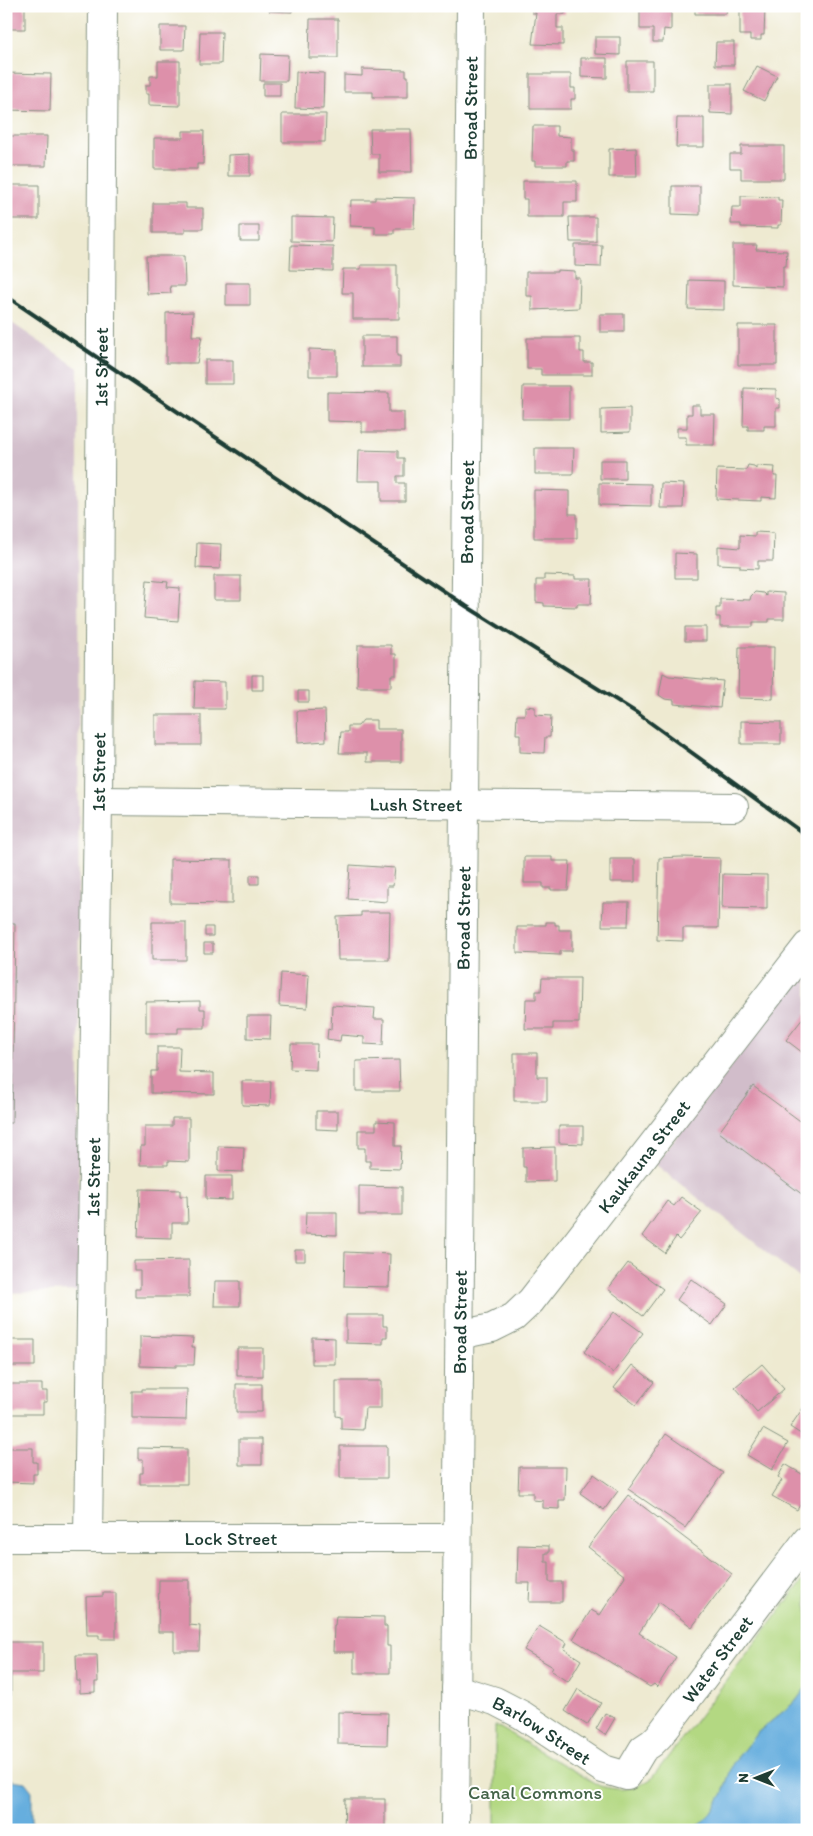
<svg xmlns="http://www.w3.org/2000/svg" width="813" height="1836" font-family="Itim,sans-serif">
  <rect width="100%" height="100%" fill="#fff"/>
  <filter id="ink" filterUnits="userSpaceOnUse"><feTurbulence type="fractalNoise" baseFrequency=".02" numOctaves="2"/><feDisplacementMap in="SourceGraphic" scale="10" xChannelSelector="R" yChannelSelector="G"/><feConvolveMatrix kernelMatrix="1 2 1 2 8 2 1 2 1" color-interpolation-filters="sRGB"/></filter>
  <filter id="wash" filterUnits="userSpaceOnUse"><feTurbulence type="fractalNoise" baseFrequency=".0096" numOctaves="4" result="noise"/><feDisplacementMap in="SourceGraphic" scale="20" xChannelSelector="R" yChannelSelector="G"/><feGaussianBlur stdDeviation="1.12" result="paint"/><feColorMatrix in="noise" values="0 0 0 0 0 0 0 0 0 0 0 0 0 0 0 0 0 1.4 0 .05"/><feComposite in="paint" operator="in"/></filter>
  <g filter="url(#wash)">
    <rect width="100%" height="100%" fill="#eeead1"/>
    <path fill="#d1bdca" d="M6,319L78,368L79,1291L6,1293Z
      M807,968V1284L655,1164Z"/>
    <path fill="#b3d882" stroke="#698a5b" d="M807,1575V1686L796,1701L757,1733L733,1763L723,1793L711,1813L694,1830H495V1725L600,1786C622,1791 631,1791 651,1779Z"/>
    <path fill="#66aede" stroke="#427689" d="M807,1686V1830H694L711,1813L723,1793L733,1763L757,1733L796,1701Z
      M6,1779L25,1782L32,1791V1830H6Z"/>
    <g id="blocks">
      <path fill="#dd90aa" d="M6,6H25V29H6Z
        M269,6H292V12L269,11Z
        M532,6H565V14H557V28H563V45L532,44L536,13H532Z
        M589,6H605V10H589Z
        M640,6H671V30L664,29L663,42H653V29H640Z
        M695,6H727L726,14H695Z
        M740,6H769V10L765,9L764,35H761V40H750V35H740Z
        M310,19H338V58H309Z
        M160,26H185L184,50H160Z
        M200,32H222L221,64H199Z
        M595,37H620V55L595,54Z
        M716,42H734V65H715Z
        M261,54L288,55L287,81H260Z
        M581,58H607V78L581,77Z
        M158,61H180V106L149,105V94H146V85H150V76H158Z
        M627,61H653V91H627Z
        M757,66L777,76L764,101L744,91Z
        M362,69L406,70V76H408V97H373V92H344V75L362,76Z
        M296,72L324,73L323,109L295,108Z
        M6,73L51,74L50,111L6,110Z
        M530,74H571V88H575V99H571V109H530Z
        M263,83H280V96H263Z
        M710,84H732V114L710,113Z
        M282,114H326L325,142H282Z
        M677,118H704V147H676Z
        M533,126H557V136L571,137V150H574V161H567V166H535V161H532Z
        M370,129H411L412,172H379V154H371Z
        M183,131H204L203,164H197V169H154V138H183Z
        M6,136H47L46,166H6Z
        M741,146H784V179H741V168H730V154H741Z
        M636,148L637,177H609V149Z
        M250,154V176H228V155Z
        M523,181H577V202H564V217H527V199H523Z
        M6,185H39V219H6Z
        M672,186H700V215L672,214Z
        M741,196L778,197V200H782L781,225H778V228L741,227V224H731L732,207H741Z
        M375,197L415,198L414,229H394V234H375V227L350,226L351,200H375Z
        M153,203H186V208H203V229H185V233H153Z
        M291,217L333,218L332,242L291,241Z
        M569,217H596V242H570Z
        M240,226H259V241H240Z
        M291,245L333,246V271L290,270Z
        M575,245H602L601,267L575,266Z
        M733,245H757L756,250L787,251L786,266H783V287L733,285Z
        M146,256H184L185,286H170L171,293L147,294Z
        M361,265H397V289H399V319H353V293H342L343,269H361Z
        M557,270L575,271V278H580L579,308L532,310V296H526V272H557Z
        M689,280L724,281V310L688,309Z
        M226,283H250V305H226Z
        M193,312L192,336H202L197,363H166V313Z
        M600,314H624V332H600Z
        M738,325H777V365H738Z
        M362,336H397V356H400V367H362Z
        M527,338H580V352H584V362H592V375H541V369H527Z
        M309,349L337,350V376H309Z
        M205,360H233V384H205Z
        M523,386H569V419H522Z
        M744,388L776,389V398L780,399V408H776V426H764V430H748V426H743Z
        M327,392L389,393V412H404V432H362V422L327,421Z
        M692,405H700V414H715L714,445H686V437H677V428H687V414H692Z
        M630,408V432L601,433V409Z
        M535,448H574L573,474H535Z
        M359,450L398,451V458H404V476H397V483H405V501H381V481H358Z
        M600,460H625V479H600Z
        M748,465L754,466L756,469V466L775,467L774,476H777L776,498L761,497V501L716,499L717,469L746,470Z
        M599,483L651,484V506L599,505Z
        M661,483L684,484L683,508H660Z
        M534,490L569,491V514H577V538H534Z
        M755,532L774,533L773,561H758V569L740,568V565L718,564V546L740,548V535L755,536Z
        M197,543L221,544L220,569L196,568Z
        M675,553L697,554V578H675Z
        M544,575L575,576V579H592L591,604H577V607L544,606V603L536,602V580H544Z
        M214,576H241V600H214Z
        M147,580L168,582L167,587L180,588L178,621L144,618Z
        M755,592L763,593L766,596V592L784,593V619H769V622H753V627H720V617H716V608H720V599L750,600L751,596Z
        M685,627H706V641H685Z
        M358,645H391V654H396V675H391V687H357Z
        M739,647H774L773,699L738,698Z
        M663,673L669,676L723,681L720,708L674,704V700L665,699L659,695Z
        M252,675H263V690H252Z
        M195,681L225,682V709H194Z
        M298,691H309V702H298Z
        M525,706L535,707V715L551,716L550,737H545L544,753L520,752V734H516L517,715H525Z
        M325,710L326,741L298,743L297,711Z
        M155,715H201V745H155Z
        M363,720H376V729H401V762H367V753H339L341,732H348V726H358Z
        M741,721L781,722V744H741Z
        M524,857H552V861H570L568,890H551V888H543V883H524Z
        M681,857L720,858L718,928H683V941L657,940L659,858Z
        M170,859L232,860V904L170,903Z
        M610,859H635V882H610Z
        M350,865L395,868L393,886H387V902L348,899Z
        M723,874L767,875V909L722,908Z
        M250,875H259V884H250Z
        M603,902H629L628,926H602Z
        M361,912H390L389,960H338L337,917L361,916Z
        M152,922H186V960H152Z
        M546,922H555V925H559V930H572V951H560V955L517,953V927H527V925H546Z
        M6,923H15L12,1123H6Z
        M205,927H213V936H205Z
        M204,943H213V953H204Z
        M281,973L309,975L307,1008L279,1006Z
        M542,978H580L579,1023H553V1029H525L526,999H536V991H541Z
        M200,1001V1009H205V1028H178V1033H146V1002Z
        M332,1005L375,1008L374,1019H384L383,1045L364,1044V1037L341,1035L340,1041L327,1039L328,1029L331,1030Z
        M807,1013V1056L786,1040Z
        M247,1016H271L270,1039L247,1038Z
        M291,1044H317L316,1070L290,1069Z
        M157,1047H180L179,1072L214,1073V1094L151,1093V1071H157Z
        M514,1053H537V1077H547V1101H514Z
        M399,1060L400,1091H356V1061Z
        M242,1081H271L270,1106L242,1105Z
        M753,1086L807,1126V1198L719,1132Z
        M316,1111H338V1130L316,1129Z
        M172,1118H189V1162L168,1161V1165H140L141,1146H145V1126H172Z
        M376,1121L395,1122V1146H401L400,1169L370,1168V1161H365V1148H358V1130H376Z
        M559,1126H583V1144L559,1143Z
        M218,1146L244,1147L243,1172L218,1171Z
        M555,1147V1181L526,1182V1167H523V1148Z
        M206,1176H232V1200L206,1199Z
        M359,1186L402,1187V1215H359Z
        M140,1189L180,1190V1196H187L188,1223H172V1238L138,1237Z
        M681,1197L702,1212L679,1240L676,1237L665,1253L642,1236L667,1201L674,1206Z
        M306,1212H337V1235L305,1234Z
        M295,1250H305V1261H295Z
        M345,1252L390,1254L389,1287L344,1286Z
        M189,1260V1297H135V1289H140V1271H134V1261Z
        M628,1263L663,1289L643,1316L608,1289Z
        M691,1279L727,1304L712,1325L677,1300Z
        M215,1281H240V1306H214Z
        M614,1312L643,1333L613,1373L584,1352Z
        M346,1315H383V1326H387V1337H383V1344L346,1343Z
        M140,1336L193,1338L192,1347H195L194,1365H176V1367L140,1366Z
        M312,1337L335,1338V1364H312Z
        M6,1340H35V1366H6Z
        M237,1348H263V1376H237Z
        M762,1364L784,1389L757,1412L735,1387Z
        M632,1365L654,1382L636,1405L614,1388Z
        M336,1381H381V1408H365L363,1430L341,1429V1417L336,1416Z
        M6,1384H42V1391H47V1402H43V1414H6Z
        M236,1384H262V1412H236Z
        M142,1389H187L186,1420L142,1419V1418H132V1391H142Z
        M807,1402V1438L790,1427Z
        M763,1429L788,1443L772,1470L747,1455Z
        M666,1434L723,1473L685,1528L628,1489Z
        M239,1439H262V1465H239Z
        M340,1446H387V1478H340Z
        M6,1448H33V1462H37V1474H33V1483L6,1482Z
        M138,1448L187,1449V1484H140V1473H143V1459H138Z
        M785,1464L807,1477V1493L797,1510L772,1496L782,1480L778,1477Z
        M519,1467H566L565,1500H559V1509L543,1508V1501L533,1500V1493H518Z
        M594,1474L618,1491L604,1510L580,1493Z
        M628,1495L732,1574L692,1627L659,1602L639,1633L676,1657L657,1687L654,1684L650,1687L573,1639L591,1610L600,1615L625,1576L588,1547Z
        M518,1545L549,1546V1553H545V1562H549V1582H562V1602H529L530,1583H517Z
        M159,1580H189V1625L200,1626L199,1651H174V1632H158Z
        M103,1593H116V1639H99V1635H87L86,1597L103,1596Z
        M336,1616L384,1617V1626H387V1646H390V1673H354V1652H333L334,1625H335Z
        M539,1626L567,1643L564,1649L581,1660L568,1682L551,1671L553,1667L524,1650Z
        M10,1642H43V1673H10Z
        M76,1655H97L98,1682H95V1692L80,1693V1681H77Z
        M6,1674H11V1696H6Z
        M578,1689L601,1703L587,1725L565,1711Z
        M338,1712L388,1713L387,1745L338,1744Z
        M605,1713L615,1718L605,1735L596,1729Z
        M345,1799H385V1830L344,1829Z"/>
    </g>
  </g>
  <g filter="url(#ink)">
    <use href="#blocks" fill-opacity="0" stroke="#869482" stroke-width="1"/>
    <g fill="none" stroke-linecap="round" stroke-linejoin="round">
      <defs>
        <g id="street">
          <path id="s1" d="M98,801L734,807"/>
          <path id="s2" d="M459,1335L492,1328L514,1317L531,1301L807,946"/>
          <path id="s3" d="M88,1537L98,801L103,6"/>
          <path id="s4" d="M6,1538H457"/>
          <path id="s5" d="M456,1689L495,1701L522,1715L603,1769L627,1776L643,1749L652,1743L659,1736L807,1540"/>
          <path id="s6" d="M455,1830L471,6"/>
        </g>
      </defs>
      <use href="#street" stroke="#869482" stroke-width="30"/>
      <use href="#street" stroke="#fff" stroke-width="28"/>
      <path stroke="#1f3d34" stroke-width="4" d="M6,296L466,606L637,713L807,836"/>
    </g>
  </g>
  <g text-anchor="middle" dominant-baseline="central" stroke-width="4" stroke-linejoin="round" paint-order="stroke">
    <g font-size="19" fill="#1f3d34" stroke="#fff">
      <text stroke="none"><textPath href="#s6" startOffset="1722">Broad Street</textPath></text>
      <text stroke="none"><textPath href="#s3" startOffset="1170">1st Street</textPath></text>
      <text stroke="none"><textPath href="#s6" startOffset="1318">Broad Street</textPath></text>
      <text stroke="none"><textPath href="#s3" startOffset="765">1st Street</textPath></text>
      <text stroke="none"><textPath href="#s1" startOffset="318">Lush Street</textPath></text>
      <text stroke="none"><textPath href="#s6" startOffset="912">Broad Street</textPath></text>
      <text stroke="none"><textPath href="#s2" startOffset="265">Kaukauna Street</textPath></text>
      <text stroke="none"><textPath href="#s3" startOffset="360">1st Street</textPath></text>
      <text stroke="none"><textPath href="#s6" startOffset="508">Broad Street</textPath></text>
      <text stroke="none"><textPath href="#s4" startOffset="225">Lock Street</textPath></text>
      <text stroke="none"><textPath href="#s5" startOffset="342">Water Street</textPath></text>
      <text stroke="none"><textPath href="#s5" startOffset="96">Barlow Street</textPath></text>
    </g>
    <g font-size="19" fill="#446448" stroke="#fff">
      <text x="535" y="1792">Canal Commons</text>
    </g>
  </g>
  <rect width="813" height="1836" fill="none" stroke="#fff" stroke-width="25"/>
  <g transform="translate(756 1778) rotate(270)" stroke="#ffffff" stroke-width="4" paint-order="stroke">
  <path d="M0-4L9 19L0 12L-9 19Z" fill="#1f3d34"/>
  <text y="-8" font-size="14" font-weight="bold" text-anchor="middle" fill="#1f3d34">N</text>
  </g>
</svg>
